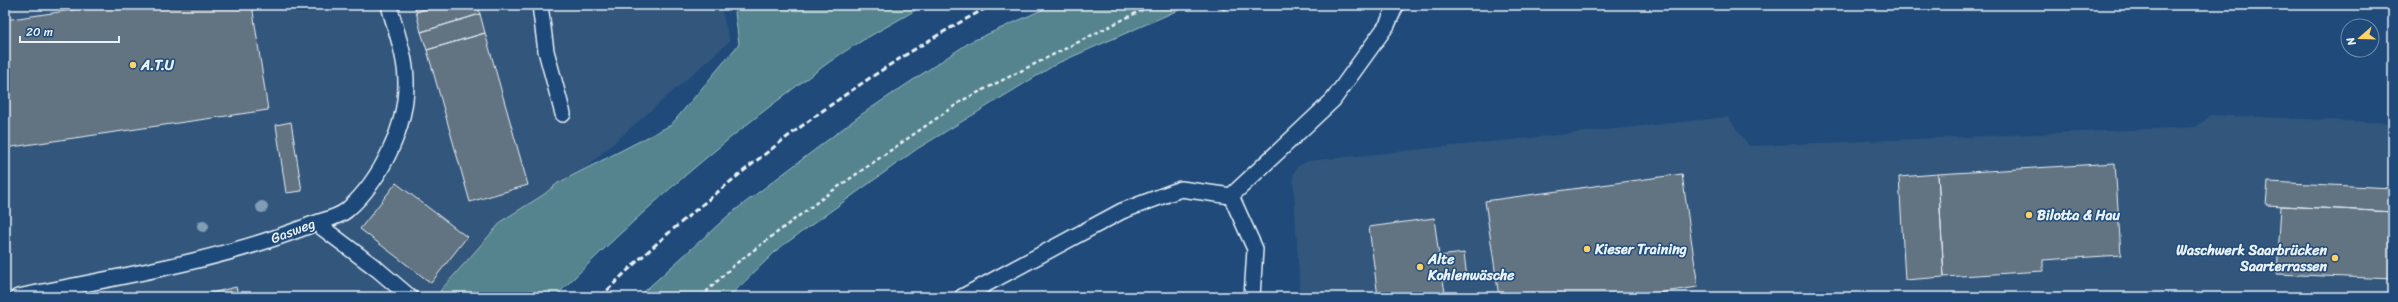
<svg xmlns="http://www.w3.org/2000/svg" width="2398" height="302" font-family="Sriracha,sans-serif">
  <rect width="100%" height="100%" fill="#1f4a7a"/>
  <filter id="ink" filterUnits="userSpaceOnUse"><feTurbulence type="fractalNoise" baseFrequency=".025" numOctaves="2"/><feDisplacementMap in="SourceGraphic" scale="8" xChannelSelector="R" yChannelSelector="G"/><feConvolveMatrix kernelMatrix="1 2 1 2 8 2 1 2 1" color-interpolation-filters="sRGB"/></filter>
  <g filter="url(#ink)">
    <path fill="#33567c" d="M5,5H720L730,41L524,222L454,297H5Z
      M2211,115L2393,123V297H1300L1293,175L1297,167L1308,161L1728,117L1749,146L2196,127Z"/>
    <path fill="#55848e" stroke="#9ebac3" d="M734,5H924C893,24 858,41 828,63C731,133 639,212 555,297H443L440,291L503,220L543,195L558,183L671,125L739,44Z
      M1053,5H1190L1058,63L917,149L778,249L729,297H638L730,214L862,114L970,42Z"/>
    <path fill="#627382" stroke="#e8f1f8" d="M106,5H252L268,110L5,148V20Z
      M414,5H440L416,12Z
      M440,5H478L480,14L421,32L416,12Z
      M1221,5H1236L1223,10Z
      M480,14L485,33L427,50L421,32Z
      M485,33L528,185L470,202L427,50Z
      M291,122L302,191L286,193L276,125Z
      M2115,163L2121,255L2043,260V271L1944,277L1938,174Z
      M1682,174L1698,287L1630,297H1499L1485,201Z
      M1938,174L1944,277L1905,280L1899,177Z
      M2268,182L2393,188V212L2266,205Z
      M396,183L467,237L431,283L360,229Z
      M2281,206L2393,212V279L2277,274Z
      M1434,218L1439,256L1464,253L1467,278L1443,281L1446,297H1378L1369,227Z
      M236,287L239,297H208L207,294Z"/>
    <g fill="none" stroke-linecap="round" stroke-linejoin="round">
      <defs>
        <path id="service" d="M540,5L546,51L563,114
          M1231,196L1255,249L1252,297
          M316,223L377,269L410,297
          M18,297C116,277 216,262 308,226C320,221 338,218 347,210C381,180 407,127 406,81C406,56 395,29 389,5
          M962,297L1122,211L1181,189L1231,196L1333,100L1387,25L1396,5"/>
      </defs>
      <use href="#service" stroke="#e8f1f8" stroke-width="18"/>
      <path stroke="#e8f1f8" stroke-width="2.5" stroke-dasharray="4 3" stroke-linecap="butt" d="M701,297L734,265L828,194L963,100L1138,12L1155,5"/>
      <use href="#service" stroke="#1f4a7a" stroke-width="15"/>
      <path stroke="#e8f1f8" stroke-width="3" stroke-dasharray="6 3" stroke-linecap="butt" d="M601,297C639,257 682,221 725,186C808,118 897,55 992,5"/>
    </g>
    <g fill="#819db6">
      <circle cx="262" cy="207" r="6"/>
      <circle cx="203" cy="226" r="6"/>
    </g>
  </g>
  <g fill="#ffd166" stroke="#1f4a7a" stroke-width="1.5">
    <circle cx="133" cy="65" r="4"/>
    <circle cx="2029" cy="215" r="4"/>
    <circle cx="1587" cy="249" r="4"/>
    <circle cx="2335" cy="258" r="4"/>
    <circle cx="1420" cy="267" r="4"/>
  </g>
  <g text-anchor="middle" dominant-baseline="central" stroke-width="3" stroke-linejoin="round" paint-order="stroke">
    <g font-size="14" font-weight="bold" fill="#e8f1f8" stroke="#1f4a7a" text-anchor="start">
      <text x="141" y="65">A.T.U</text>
      <text x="2037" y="215">Bilotta &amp; Hau</text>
      <text x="1595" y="249">Kieser Training</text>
      <text x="2327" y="250" text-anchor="end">Waschwerk Saarbrücken<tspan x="2327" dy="16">Saarterrassen</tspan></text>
      <text x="1428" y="259">Alte<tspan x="1428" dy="16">Kohlenwäsche</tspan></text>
    </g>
    <g font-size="14" fill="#e8f1f8" stroke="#1f4a7a">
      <text transform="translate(293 231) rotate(-21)">Gasweg</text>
    </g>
  </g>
  <rect width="2398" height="302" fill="none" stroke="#1f4a7a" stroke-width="20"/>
  <rect x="10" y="10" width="2378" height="282" fill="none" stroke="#e8f1f8" stroke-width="1.5" filter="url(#ink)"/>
  <g transform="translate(2360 38) rotate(250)"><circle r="19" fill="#1f4a7a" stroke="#6f8dac"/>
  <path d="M0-3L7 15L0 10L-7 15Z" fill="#ffd166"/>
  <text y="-6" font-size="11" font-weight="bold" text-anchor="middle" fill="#e8f1f8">N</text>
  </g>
  <path d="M20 36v6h99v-6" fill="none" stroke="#e8f1f8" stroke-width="2"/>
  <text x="26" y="36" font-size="12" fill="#e8f1f8" stroke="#1f4a7a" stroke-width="3" paint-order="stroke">20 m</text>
</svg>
